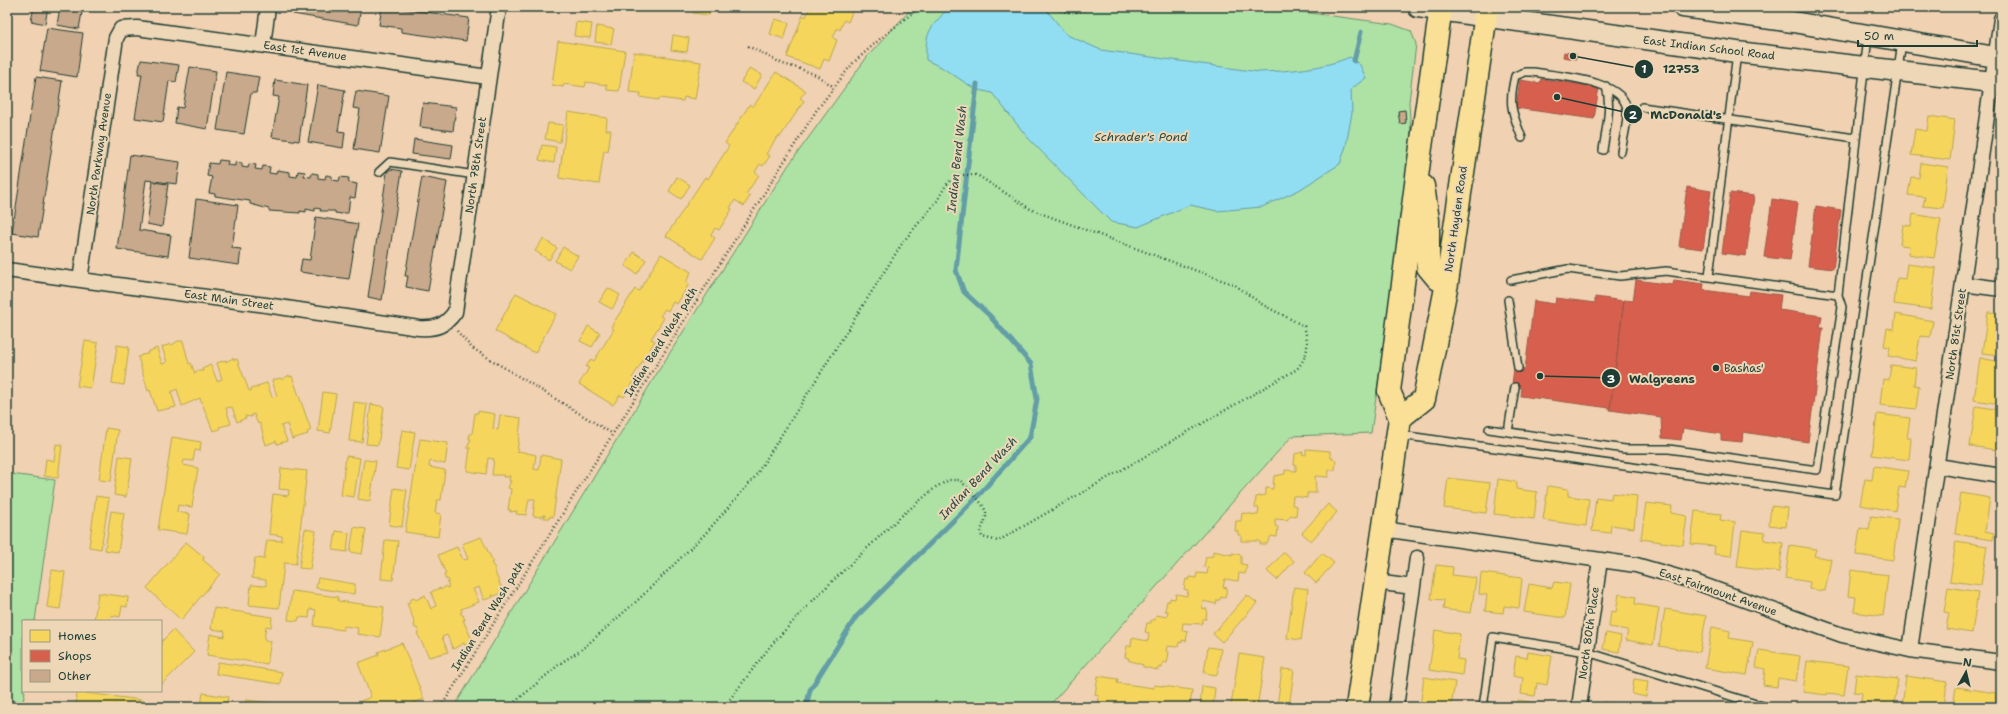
<svg xmlns="http://www.w3.org/2000/svg" width="2008" height="714" font-family="'Shantell Sans',sans-serif">
  <rect width="100%" height="100%" fill="#f0d1b1"/>
  <filter id="ink" filterUnits="userSpaceOnUse"><feTurbulence type="fractalNoise" baseFrequency=".025" numOctaves="2"/><feDisplacementMap in="SourceGraphic" scale="8" xChannelSelector="R" yChannelSelector="G"/><feConvolveMatrix kernelMatrix="1 2 1 2 8 2 1 2 1" color-interpolation-filters="sRGB"/></filter>
  <g filter="url(#ink)">
    <path fill="#aee2a4" stroke="#66906c" d="M913,7H1266L1392,24L1411,31L1416,44L1409,102L1411,136L1399,234L1371,433L1292,436L1048,707H454L659,370L788,166L867,57Z
      M11,474L55,480L35,621H23V691H25L23,702L7,700V482H10Z"/>
    <path fill="#91ddf2" stroke="#639da6" d="M949,7H1044L1067,35L1101,50L1259,72C1289,71 1322,69 1350,57L1360,65L1366,78L1351,89L1352,113L1346,146L1340,164L1299,190L1262,207L1217,211L1190,205L1138,227L1111,222L1028,138L992,93L975,89L941,67L926,60C925,30 930,29 949,7Z"/>
    <path fill="#f6d55c" stroke="#b6a750" d="M650,7H667L666,11L650,9Z
      M694,7H710L709,15L693,13Z
      M810,7H854L848,22L844,20L840,30L837,28L833,38L837,40L829,61L824,59L820,69L787,57L803,15L806,17Z
      M775,19L789,23L784,39L770,34Z
      M576,22L592,24L590,38L574,36Z
      M597,26L614,29L611,44L595,42Z
      M673,35L689,38L687,52L671,50Z
      M558,41L625,51L619,91L607,90V85L586,82L585,87L564,84L563,87L552,85Z
      M634,52L701,62L695,99L684,97L683,101L659,98V100L640,97L641,93L629,92Z
      M750,68L762,75L754,89L741,82Z
      M776,72L806,91L800,98L804,101L780,137L778,136L766,154L770,156L763,166L760,164L755,172L759,175L746,194L750,196L744,206L735,200L730,208L732,209L719,230L715,228L711,235L715,238L702,259L666,236L705,177L708,179L729,146L725,143L750,104L753,107Z
      M568,112L607,118L606,130H611L608,151L604,150L599,184L559,178Z
      M1929,116L1955,120L1950,160L1911,155L1915,129L1927,131Z
      M548,123L563,125L560,142L545,139Z
      M542,145L556,147L554,163L539,160Z
      M1921,163L1948,167L1943,208L1923,206L1925,197L1908,195L1911,177L1919,178Z
      M677,177L690,185L681,199L669,191Z
      M1913,214L1941,219L1934,258L1908,254L1909,246L1900,245L1903,225L1911,226Z
      M2000,223H2001V264L1995,263Z
      M543,239L557,248L549,260L535,251Z
      M563,247L578,256L570,269L555,261Z
      M634,252L646,260L637,274L625,266Z
      M661,254L691,272L686,282L689,284L677,304L673,302L668,311L665,309L660,316L664,318L651,339L655,341L650,349L653,351L647,361L644,359L632,378L635,380L624,397L620,395L613,405L579,384L589,368L586,367L591,359L594,361L614,329L611,327L635,289L639,291Z
      M1907,264L1936,268L1931,309L1894,304L1897,278L1905,279Z
      M608,288L620,295L612,309L599,302Z
      M516,293L556,314L535,353L495,331Z
      M1988,312L2001,313V355L1982,353Z
      M1896,314L1933,321L1930,337L1920,336L1916,361L1888,356L1890,347L1884,346L1887,328L1894,329Z
      M588,326L600,333L592,347L580,341Z
      M85,341L98,343L91,388L77,386Z
      M178,341H183L189,364L191,363L195,374L196,373V371H203L202,369L211,365L217,381L222,379L217,363L226,360V362L233,358L234,360L237,359L249,391L252,390L251,388H258L257,386L267,383L272,397L277,396L272,380L281,378L282,380L289,375V377L292,376L311,430L307,432L308,434L292,439L287,424L281,426L287,441L277,444L276,441L266,445L260,423L258,424L254,414L251,415L252,417L245,416L246,418L237,422L232,407L226,408L231,424L219,427L220,429L213,431L202,403V401L201,402L200,398L182,406L177,389L171,392L176,407L157,411L150,390L148,391L138,357L141,356V355L148,354L147,352L157,348L162,364L167,362L162,347L171,344L172,345Z
      M117,345L129,347L124,385L112,383Z
      M1980,358L2001,362V404L1974,400Z
      M1891,365L1916,368L1914,385L1919,386L1916,409L1880,405L1883,379L1889,380Z
      M323,392L336,394L330,433L318,431Z
      M354,402L367,404L362,442L349,441Z
      M371,404L384,407L378,445L366,444Z
      M1976,406L2001,410V435H1999L1997,450L1970,446Z
      M478,411L495,414L493,429L498,430L500,415L521,418L517,453L519,451L536,455L534,469L539,470L541,455L561,459L553,517L550,516V518H544L545,515H543L542,517L533,516L535,499H529L526,515L516,514L517,511L510,512L511,510H508L511,489L508,488L511,481H509L510,476H508V477H503L504,475H492L494,459L488,458L486,474L467,471L470,448H467L471,439H469L470,434H472L475,413H478Z
      M1877,414L1910,418L1907,438H1911L1909,460L1872,455Z
      M106,428L118,430L111,481L99,480Z
      M402,430L415,432L409,470L396,468Z
      M172,437L201,442L200,451L195,450L193,461L184,460L183,465L198,468L192,507L178,505L177,512L190,514L187,534L158,530Z
      M420,439L448,443L445,464L430,461L429,467L445,470L441,500H437L435,513L441,514L438,537L405,532Z
      M56,444L62,445L58,478L44,476L46,459L54,461Z
      M1306,449L1330,451V457H1332V459L1336,460L1335,470H1329L1328,477L1315,476L1316,493H1307V498L1293,496L1292,505L1297,506L1296,516L1291,515L1287,520L1275,519V526L1278,527L1277,537L1271,536L1267,544H1260V541H1241V535H1238V531H1235L1236,521H1241L1242,513L1258,515L1259,508H1255L1256,497L1266,495V488L1273,489L1274,476L1285,474V470L1296,471V465H1294L1295,454L1303,452L1302,454L1306,455Z
      M119,456L132,458L126,497L114,495Z
      M346,456L360,458L354,497L341,495Z
      M364,460L376,461L370,501L358,499Z
      M1874,466L1908,471L1905,488L1899,487L1895,511L1860,505L1865,479L1872,480Z
      M281,468L307,471L296,564L284,563L279,608L249,605L251,585L266,586V580L252,578L255,558L264,559L267,540L282,541V536L269,534L273,494L288,496L289,490L279,489Z
      M1448,478L1490,483L1486,513L1444,508Z
      M1498,479L1517,482L1516,489L1537,492L1534,519L1494,514Z
      M1548,486L1568,489V496L1589,499L1586,526L1543,520Z
      M394,488L407,490L402,527L389,525Z
      M1612,493L1637,496L1634,528L1611,525L1610,533L1592,531L1596,497L1611,499Z
      M1961,493L1990,498L1985,531L1994,533L1993,540L1955,534Z
      M96,496L109,498L101,549L89,547Z
      M1646,503L1672,506L1671,513L1687,516L1683,545L1641,539Z
      M1328,504L1337,512L1311,541L1302,533Z
      M1771,506L1788,508L1786,527L1769,525Z
      M111,511L124,513L118,552L105,550Z
      M1695,511L1721,514L1720,520L1735,522L1731,556L1714,554L1715,546L1691,544Z
      M1871,516L1898,519L1893,560L1856,555L1860,528L1869,530Z
      M354,527L366,529L362,554L350,552Z
      M305,529L316,531L310,569L299,568Z
      M1742,530L1765,533L1764,540L1783,543L1779,572L1737,567Z
      M336,531L349,533L347,552L333,550Z
      M481,537L493,562L491,563L494,567L496,571L495,572L503,592L495,596L492,595L493,597L484,600L479,587L473,589L479,602L461,609L462,612L460,613L462,615H463L465,620H463L472,640L467,642L468,644L465,646L464,643L453,649L447,635L442,637L448,652L429,657L417,633L419,632L417,628H415L414,624L415,623L407,603L410,602V600L414,598L416,600L425,595L431,609L436,606L431,592L440,588L441,590L446,586L447,588L449,587L447,583L449,582L448,579L446,580L444,575L446,574L438,555L457,547L463,560L468,559L462,544Z
      M385,540L398,541L393,580L381,579Z
      M1956,541L1987,546L1981,585L1950,581Z
      M186,542L204,557L203,560L220,574L181,620L147,588Z
      M1790,545L1816,549L1814,556L1831,559L1825,591L1809,589L1810,582L1785,578Z
      M1213,551L1232,555V553L1241,555V564L1247,565L1245,574L1239,573L1238,581L1225,579L1223,587L1227,588L1225,598L1221,597L1220,600H1217L1216,604L1203,601L1202,608L1207,609L1206,619H1203L1202,624L1183,623L1182,630L1188,631L1186,641L1182,640V643L1179,642L1178,647L1167,646L1166,651L1169,652L1167,663L1163,662L1162,668L1159,667L1158,670L1143,667V665L1128,660L1129,658L1125,657L1127,646H1131L1132,638L1148,641L1149,633L1145,632L1147,623H1151V620H1155L1156,615L1167,617L1168,611H1165L1167,601H1170V598L1175,599L1176,594L1187,596L1188,590L1184,589L1186,579L1189,580L1190,577L1196,578L1197,573L1207,574L1208,568L1204,567L1206,557L1213,556Z
      M1284,552L1294,561L1277,580L1267,571Z
      M1322,553L1334,563L1316,583L1305,573Z
      M1436,565L1453,567L1452,575L1476,578L1471,613L1443,609L1444,600L1431,599Z
      M52,570L65,572L60,609L47,607Z
      M1851,570L1888,575L1883,616L1854,612L1856,597L1848,596Z
      M1481,573L1522,578L1519,608L1504,606L1503,613L1485,611L1487,595L1479,594Z
      M318,578L355,584L354,594L316,588Z
      M1554,582L1570,584L1565,618L1524,612L1529,584L1552,588Z
      M1294,587L1308,589L1301,640L1287,638Z
      M1948,587L1978,592L1972,633L1946,629L1949,613L1944,612Z
      M292,591L338,597V601L384,607L380,637L357,634L358,628L344,626L343,630L314,626L316,610L310,609L309,618L299,617L298,621L288,620Z
      M98,593L128,597L127,607L122,606L120,617L111,615L110,621H94Z
      M1619,594L1636,597L1635,604L1659,608L1653,645L1626,640L1628,630L1609,627L1611,611L1616,612Z
      M1247,595L1257,603L1222,642L1213,634Z
      M214,608L272,617L271,627L266,626L264,640L271,641L267,664L207,655L210,634L224,637L225,631L211,629Z
      M1665,609L1706,616L1700,652L1659,646Z
      M1712,627L1730,631L1729,638L1753,642L1747,675L1705,668Z
      M173,630L194,652L161,685V642Z
      M1435,630L1460,634L1457,659L1464,660L1462,675L1429,670Z
      M1606,633L1621,636L1619,652L1603,649Z
      M402,643L424,699L404,706L403,702L391,707H354L353,704L371,697L358,663L379,655L378,652Z
      M1208,647L1221,649L1217,675L1204,673Z
      M1759,650L1800,656L1796,681L1778,678L1777,687L1763,685L1765,669L1756,667Z
      M1528,652L1552,656L1547,685L1537,683L1535,696L1521,694L1523,678L1513,676L1516,656L1527,658Z
      M1239,654L1265,658L1257,707L1231,706Z
      M1807,661L1848,666L1844,695L1827,693V695L1803,692Z
      M218,662L282,672L280,684L216,674Z
      M1282,669L1294,670L1289,707H1277Z
      M1856,674L1898,679L1894,705L1861,702L1862,693L1854,692Z
      M1098,676L1118,679L1117,683L1154,688V685L1192,690L1190,707H1136V705L1130,704V707H1098L1099,696L1095,695Z
      M1906,676L1947,682L1944,707H1902Z
      M1424,677L1455,682L1451,707H1420Z
      M1634,679L1648,681L1646,697L1632,694Z
      M1202,686L1215,688L1213,707H1200Z
      M1956,687L1996,693L1995,707H1953Z
      M77,692L142,700L141,707H93L76,705Z
      M203,693L228,697L226,707L201,705Z
      M246,700L271,703L270,707H245Z
      M1518,700L1545,705V707H1517Z
      M1603,702L1637,707H1602Z"/>
    <path fill="#d6604d" stroke="#9f5646" d="M1564,52L1576,54V59L1563,57Z
      M1541,79L1599,87L1594,119L1516,108L1520,80L1540,83Z
      M1687,187L1711,191L1703,249L1679,246Z
      M1730,193L1754,196L1746,256L1722,253Z
      M1772,199L1798,203L1790,260L1764,257Z
      M1816,206L1841,210L1833,269L1808,266Z
      M1636,280L1673,285L1674,280L1704,284L1703,290L1749,296L1750,291L1781,295L1779,310L1822,316L1820,328H1823L1808,442L1743,432L1742,442L1721,440V434L1683,428L1681,440L1662,438L1661,417L1610,410L1624,300L1633,301Z
      M1595,297L1624,301L1610,408L1521,396L1522,388L1513,387V384H1512L1514,369L1516,367L1525,369L1534,301L1555,304L1556,298L1595,303Z"/>
    <g fill="none" stroke-linecap="round" stroke-linejoin="round">
      <path stroke="#639da6" stroke-width="5" d="M1354,61L1361,32
        M806,707L810,690L856,617L977,497L1030,437L1037,399L1031,364L989,315L964,292L956,270L977,84"/>
    </g>
    <path fill="#c9a98c" stroke="#1f3d34" d="M34,7H48L45,24L31,21Z
      M60,7H83L79,29L57,25Z
      M294,7H361L358,25L293,14Z
      M382,7H404V9L469,18L466,41L401,32V28L379,25Z
      M47,28L83,33L77,77L40,71Z
      M141,60L179,65L176,82L169,81L163,122L135,118L142,74H138Z
      M190,67L216,71L207,129L175,123L177,107L183,108Z
      M226,72L259,77L256,93H251L244,134L217,130Z
      M36,77L62,81L38,237L12,233Z
      M275,80L307,85L299,141L272,137L279,97L273,96Z
      M318,85L345,90L338,131L345,132L343,148L308,142Z
      M356,91L389,96L380,153L354,149L360,109L353,108Z
      M423,103L456,107L453,131L420,127Z
      M1405,110L1406,123L1400,124L1398,111Z
      M414,139L453,145L451,159L412,154Z
      M130,155L180,162L177,184L146,180L139,230L171,235L168,256L117,249Z
      M219,160L228,161L227,165L235,166V162L242,163V167L248,168L249,164L256,165L255,169L262,170L263,166L270,167L269,173L276,174L277,170L290,172V176L297,177L298,171L305,172L304,176L311,177L312,173L318,174V178L325,179L326,175L332,176V180L339,181L340,177L349,178L348,182L357,184L355,198L350,197L348,213H343L342,214L335,213V211H320L321,209L315,208V211L306,209V212L300,211V213L269,211V209L250,204V201L215,196V194L209,193L212,177L207,176L209,163L218,164Z
      M391,169L402,171L382,300L368,297L387,172Z
      M422,177L447,182L428,291L406,287L408,276H405Z
      M153,182L168,184L162,227L147,224Z
      M196,199L238,205L232,248L241,249L239,265L189,258Z
      M316,217L358,224L349,279L300,272L302,259L310,260Z"/>
    <g fill="none" stroke-linecap="round" stroke-linejoin="round">
      <defs>
        <path id="service" d="M1642,107L1855,138
          M1522,138C1512,112 1508,105 1515,76L1525,72H1533C1555,76 1625,79 1627,110C1628,123 1623,139 1621,152
          M1603,150C1606,129 1612,107 1606,86
          M379,172L390,162L475,175
          M1709,276L1737,53
          M1511,280L1568,269L1620,276L1666,271L1838,295
          M1508,300L1518,368
          M1489,429L1625,449H1669L1817,470L1842,307L1838,295L1868,37
          M1508,432L1515,387
          M1400,435L1835,495L1902,42
          M1483,707L1493,637L1587,652L1766,707"/>
        <path id="minor" d="M263,45L268,7
          M7,270L266,305L419,328C436,329 445,326 455,312L499,7
          M80,280L116,38L121,29L137,28L488,77
          M1963,284L2001,289
          M1937,466L2001,476
          M1383,529L1636,565L1695,582L1842,635L1910,650L2001,662
          M1375,582L1413,587
          M1910,650L2001,19
          M1396,707L1417,558
          M1579,707L1600,560"/>
        <path id="secondary" d="M1418,7L1737,52L2001,83
          M1683,7L1793,22L2001,58"/>
        <path id="primary" d="M1423,186L1428,220V267L1438,279L1447,283
          M1400,418L1424,399L1447,283L1487,7
          M1357,707L1400,418L1389,391L1419,161L1441,7"/>
      </defs>
      <use href="#service" stroke="#1f3d34" stroke-width="10"/>
      <use href="#minor" stroke="#1f3d34" stroke-width="17"/>
      <use href="#secondary" stroke="#1f3d34" stroke-width="23"/>
      <use href="#primary" stroke="#1f3d34" stroke-width="25"/>
      <path stroke="#1f3d34" stroke-width="2.5" stroke-dasharray="1 3" stroke-linecap="butt" d="M1053,7C1070,15 1077,13 1094,7
        M748,46L783,64L798,68L816,75L834,87
        M457,331L472,348L613,434
        M441,707L816,111L852,64L880,39L920,7
        M509,707L562,662L580,651L639,599L704,535L755,477L903,242L937,201L946,185L957,175H977L1032,210L1235,285L1263,305L1304,326C1309,345 1309,354 1297,369L998,541L982,537C979,528 985,525 986,516C988,506 967,488 960,480H949L936,487L899,518L819,594L772,644L724,707"/>
      <use href="#service" stroke="#eed7b7" stroke-width="7"/>
      <use href="#minor" stroke="#eed7b7" stroke-width="14"/>
      <use href="#secondary" stroke="#eed7b7" stroke-width="20"/>
      <use href="#primary" stroke="#fadf96" stroke-width="22"/>
    </g>
  </g>
  <circle fill="#1f3d34" stroke="#eed7b7" stroke-width="1.5" cx="1716" cy="368" r="4"/>
  <g text-anchor="middle" dominant-baseline="central" stroke-width="4" stroke-linejoin="round" paint-order="stroke">
    <g font-size="11" fill="#1f3d34" stroke="#eed7b7">
      <text transform="translate(1709 48) rotate(7)">East Indian School Road</text>
      <text transform="translate(305 51) rotate(8)">East 1st Avenue</text>
      <text transform="translate(99 154) rotate(-82)">North Parkway Avenue</text>
      <text transform="translate(476 165) rotate(-82)">North 78th Street</text>
      <text transform="translate(1456 219) rotate(-82)">North Hayden Road</text>
      <text transform="translate(229 300) rotate(8)">East Main Street</text>
      <text transform="translate(1956 334) rotate(-82)">North 81st Street</text>
      <text transform="translate(661 342) rotate(-58)">Indian Bend Wash path</text>
      <text transform="translate(1718 592) rotate(19)">East Fairmount Avenue</text>
      <text transform="translate(488 616) rotate(-58)">Indian Bend Wash path</text>
      <text transform="translate(1589 633) rotate(-82)">North 80th Place</text>
    </g>
    <g font-size="11" fill="#1f3d34" stroke="#eed7b7" text-anchor="start">
      <text x="1724" y="368">Bashas'</text>
    </g>
    <g font-size="12" font-style="italic" fill="#2a4d47" stroke="#eed7b7">
      <text x="1141" y="137">Schrader's Pond</text>
      <text transform="translate(957 159) rotate(-84)">Indian Bend Wash</text>
      <text transform="translate(978 478) rotate(-47)">Indian Bend Wash</text>
    </g>
  </g>
  <path fill="none" stroke="#1f3d34" stroke-width="1.5" d="M1573 56L1644 69M1557 97L1633 114M1540 376L1611 378"/>
  <g fill="#1f3d34" stroke="#eed7b7" stroke-width="1.5">
    <circle cx="1573" cy="56" r="4"/>
    <circle cx="1557" cy="97" r="4"/>
    <circle cx="1540" cy="376" r="4"/>
    <circle cx="1644" cy="69" r="10"/>
    <circle cx="1633" cy="114" r="10"/>
    <circle cx="1611" cy="378" r="10"/>
  </g>
  <g font-size="12" text-anchor="middle" font-weight="bold" fill="#fff">
    <text x="1644" y="73">1</text>
    <text x="1633" y="119">2</text>
    <text x="1611" y="383">3</text>
  </g>
  <g font-size="12" text-anchor="middle" font-weight="bold" fill="#1f3d34" stroke="#eed7b7" stroke-width="4" stroke-linejoin="round" paint-order="stroke">
    <text x="1681" y="73">12753</text>
    <text x="1686" y="119">McDonald's</text>
    <text x="1662" y="383">Walgreens</text>
  </g>
  <rect width="2008" height="714" fill="none" stroke="#eed7b7" stroke-width="24"/>
  <rect x="12" y="12" width="1984" height="690" fill="none" stroke="#1f3d34" stroke-width="1.5" filter="url(#ink)"/>
  <rect x="22" y="620" width="140" height="72" fill="#eed7b7" stroke="#9b9983"/>
  <rect x="30" y="630" width="20" height="12" fill="#f6d55c" stroke="#9b9983"/>
  <text x="58" y="640" font-size="12" fill="#1f3d34">Homes</text>
  <rect x="30" y="650" width="20" height="12" fill="#d6604d" stroke="#9b9983"/>
  <text x="58" y="660" font-size="12" fill="#1f3d34">Shops</text>
  <rect x="30" y="670" width="20" height="12" fill="#c9a98c" stroke="#9b9983"/>
  <text x="58" y="680" font-size="12" fill="#1f3d34">Other</text>
  <g transform="translate(1966 672) rotate(8)" stroke="#eed7b7" stroke-width="3" paint-order="stroke">
  <path d="M0-3L7 15L0 10L-7 15Z" fill="#1f3d34"/>
  <text y="-6" font-size="11" font-weight="bold" text-anchor="middle" fill="#1f3d34">N</text>
  </g>
  <path d="M1858 40v6h119v-6" fill="none" stroke="#1f3d34" stroke-width="2"/>
  <text x="1864" y="40" font-size="12" fill="#1f3d34" stroke="#eed7b7" stroke-width="3" paint-order="stroke">50 m</text>
</svg>
